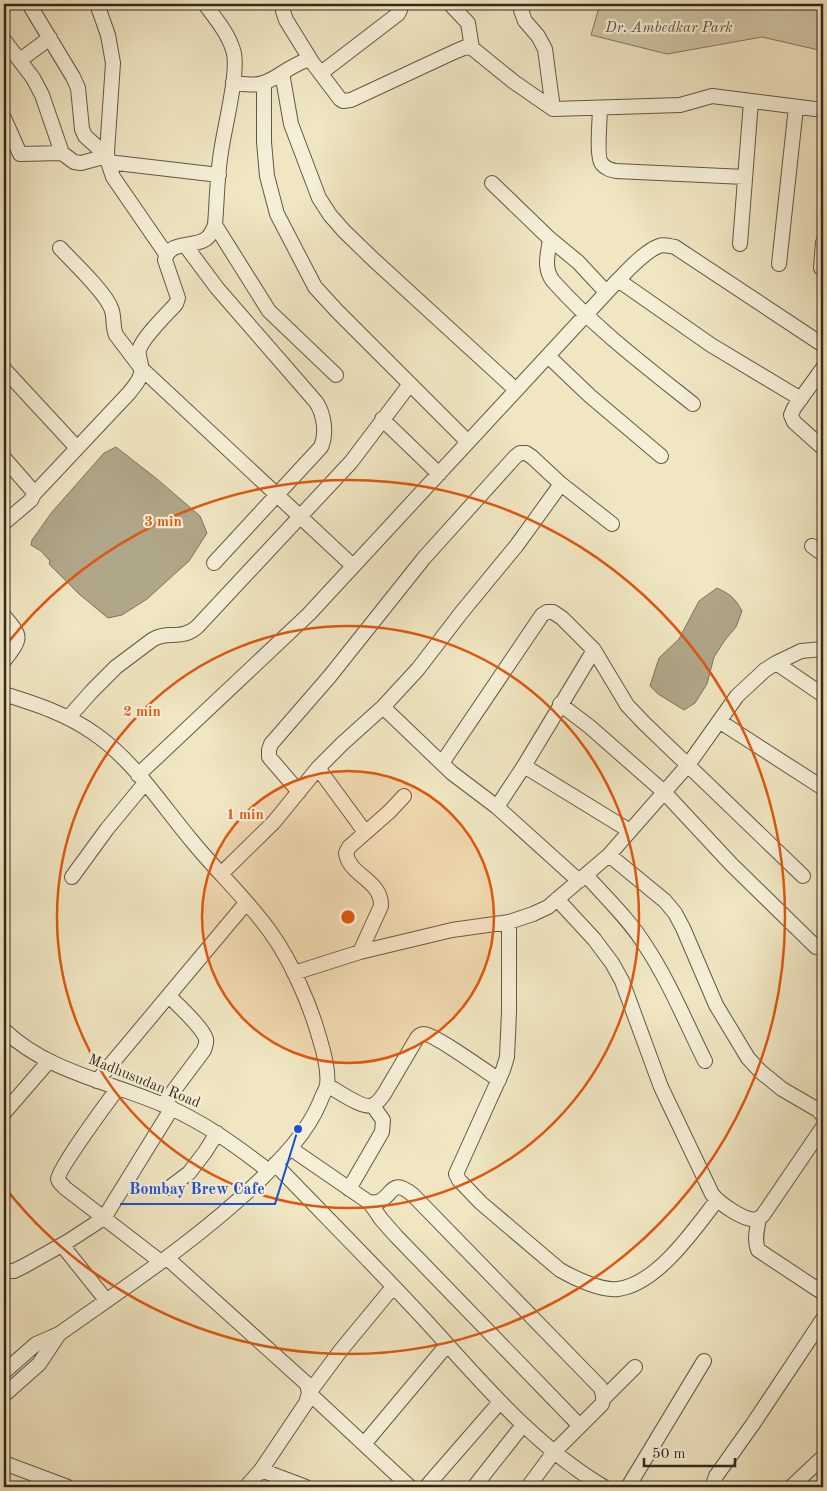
<svg xmlns="http://www.w3.org/2000/svg" width="827" height="1491" font-family="'Old Standard TT',serif">
  <rect width="100%" height="100%" fill="#f0e6c2"/>
  <filter id="stains"><feTurbulence type="fractalNoise" baseFrequency=".004" numOctaves="4"/><feColorMatrix values="0 0 0 0 .2 0 0 0 0 .09 0 0 0 0 .02 0 0 0 .5 -.17"/></filter>
  <radialGradient id="worn" r=".72"><stop offset=".6" stop-color="#630" stop-opacity="0"/><stop offset="1" stop-color="#630" stop-opacity=".3"/></radialGradient>
  <path fill="#d0c6a6" stroke="#827860" d="M600,4H823V51L762,37L667,54L591,35Z"/>
  <path fill="#b0a689" stroke="#7e745d" d="M116,447L157,479L200,516L207,533L189,561L147,599L122,615L108,618L79,594L49,564L50,561L41,551L31,545L32,540L52,512L104,453Z
    M717,588C730,594 735,598 742,611L736,627L725,640L714,657L707,684L695,703L684,710L658,694L650,686L659,658L679,639L699,601Z"/>
  <g fill="none" stroke-linecap="round" stroke-linejoin="round">
    <defs>
      <path id="minor" d="M29,4L73,77L78,88L82,129L85,136L107,156
        M97,4L108,35L113,63L107,152L108,162L113,177L166,254
        M283,4V11L286,20L312,62
        M450,4L468,23L472,48
        M521,4V10L525,21L538,36L545,49L553,109
        M4,40L33,78L42,95L62,153
        M20,60L50,38
        M282,73L291,124L319,198L330,215L344,231L374,260L516,390
        M321,73L398,14L400,10L399,4
        M233,82C271,92 276,71 307,60L312,62L340,99L343,101L351,100L454,52L466,47L472,48L514,82L553,109L680,105L712,96L823,110
        M264,84V142L267,176L277,214L315,287L337,311L468,442
        M600,108C600,118 596,158 602,164C606,169 611,170 616,171L745,177
        M4,118L20,154L62,153L74,162L81,163L107,156
        M108,162L219,175
        M492,183L550,239L578,262L606,292
        M215,225L269,311L336,375
        M550,239C548,254 543,268 553,281C594,327 644,365 693,404
        M740,244L751,101
        M185,245L217,288L316,402C324,414 327,433 321,447L214,563
        M60,248C73,262 105,292 111,308C115,317 112,326 116,335L141,368L353,566
        M779,264L796,107
        M821,268L823,242
        M618,280L711,345L801,399
        M548,356L590,396L661,456
        M823,368L794,408L791,415L794,422L823,448
        M4,369L77,448
        M382,419L439,474
        M4,458L32,490L34,494L31,500L4,523
        M34,494L129,393C136,384 143,377 141,365C140,360 138,355 139,350C143,337 166,315 176,304L178,298L165,260C169,240 193,248 206,239C210,236 213,230 215,225C217,201 217,176 221,152C224,129 240,69 233,50C228,33 215,18 205,4
        M812,546L823,554
        M4,616C23,638 21,638 4,661
        M776,663L823,695
        M4,694C36,704 67,714 95,734C134,761 161,804 192,841C217,872 248,900 271,933C292,962 311,1007 320,1040C324,1053 329,1071 327,1085C326,1090 322,1096 320,1102C307,1133 283,1157 260,1180C199,1239 128,1285 59,1334L36,1344L4,1372
        M560,704L590,727L664,792L731,864L816,947
        M383,707L452,773L497,807L579,881
        M69,717L92,691L116,667L152,640C167,630 181,641 197,627L351,462L410,384
        M719,721L823,788
        M442,763L542,615L547,612H553L562,618L594,650L627,705L644,723L803,876
        M524,766L630,831
        M318,768L365,832
        M138,775L309,614L618,280C629,269 645,251 659,246C664,244 669,246 675,247L823,345
        M299,792L269,757V750L271,744L330,676L424,558L515,457L520,453H526L532,457L561,484L612,524
        M497,807L524,766L594,650
        M609,855L665,901L675,913L683,928L716,1005L748,1058L761,1072L782,1089L818,1110L823,1116
        M221,874L274,822L318,768L343,743L383,707L418,669L461,613L517,545L561,484
        M586,875C606,898 629,919 645,945C668,979 686,1023 705,1061
        M72,877L107,829L145,783
        M557,899L594,939L612,963L622,981L661,1087L712,1194C719,1203 745,1222 757,1219C760,1218 761,1217 763,1215L823,1127
        M509,922V1012L507,1057L503,1070L456,1174L459,1180L481,1203L560,1270C574,1278 601,1291 618,1289C657,1284 694,1230 717,1200
        M360,952L381,906C382,880 349,876 346,853L349,847L389,812L404,796
        M294,973L360,952L452,930L509,922L533,914L548,907L609,855L688,765L737,696L765,670L776,663L801,651L823,649
        M4,1030C48,1072 111,1082 166,1106C205,1123 235,1145 269,1171
        M97,1081L246,903
        M327,1085C336,1090 364,1110 373,1105C378,1103 381,1098 384,1094L417,1038C420,1035 420,1034 424,1034C434,1034 487,1072 499,1080
        M118,1088C109,1100 58,1169 58,1179C59,1183 63,1185 65,1188L161,1262
        M163,1105L204,1050C205,1046 207,1043 206,1039C203,1028 178,1005 169,996
        M4,1113L49,1061
        M290,1148L370,1203C371,1202 377,1202 378,1202C394,1195 391,1177 413,1195L600,1387C603,1393 604,1397 602,1404L554,1452L528,1487
        M275,1164C325,1216 376,1267 425,1320C480,1380 533,1445 604,1487
        M169,1188L189,1173L205,1152L217,1133
        M349,1189L382,1132L383,1120L373,1106
        M370,1203L381,1219L396,1236L580,1426
        M759,1219C757,1229 754,1240 758,1250L823,1293
        M62,1245L106,1300
        M167,1258L307,1384L309,1393L306,1403L261,1470L246,1487
        M4,1271H14L26,1265L67,1242L104,1218L172,1108
        M393,1287L341,1350L309,1393L410,1487
        M4,1395L39,1364L59,1334
        M604,1398L635,1367
        M364,1444L447,1345
        M4,1463L68,1487
        M261,1470L306,1487
        M426,1487L500,1402
        M474,1487L523,1425
        M628,1487L704,1361
        M715,1487L714,1482L716,1476L753,1424L823,1319
        M791,1487L823,1457"/>
    </defs>
    <use href="#minor" stroke="#635845" stroke-width="16"/>
    <use href="#minor" stroke="#f5efd7" stroke-width="14"/>
  </g>
  <circle cx="348" cy="917" r="146" fill="#df570d" fill-opacity=".12"/>
  <g fill="none" stroke="#df570d" stroke-width="2.5">
    <circle cx="348" cy="917" r="146"/>
    <circle cx="348" cy="917" r="291"/>
    <path d="M6 645A437 437 0 1 1 6 1189"/>
  </g>
  <g text-anchor="middle" dominant-baseline="central" stroke-width="4.5" stroke-linejoin="round" paint-order="stroke">
    <g font-size="15" font-style="italic" fill="#5b503e" stroke="#f5efd7">
      <text x="669" y="28">Dr. Ambedkar Park</text>
    </g>
    <g font-size="15" fill="#34291b" stroke="#f5efd7">
      <text transform="translate(144 1082) rotate(22)">Madhusudan Road</text>
    </g>
  </g>
  <circle cx="348" cy="917" r="8" fill="#df570d" stroke="#f5efd7" stroke-width="2.5"/>
  <g font-size="15" text-anchor="middle" font-weight="bold" fill="#df570d" stroke="#f5efd7" stroke-width="4.5" stroke-linejoin="round" paint-order="stroke">
    <text x="163" y="526">3 min</text>
    <text x="142" y="716">2 min</text>
    <text x="245" y="819">1 min</text>
  </g>
  <path fill="none" stroke="#1d4ed8" stroke-width="2" d="M298 1129L275 1204H120"/>
  <circle fill="#1d4ed8" stroke="#f5efd7" stroke-width="2" cx="298" cy="1129" r="5"/>
  <g font-size="16" text-anchor="middle" font-weight="bold" fill="#1d4ed8" stroke="#f5efd7" stroke-width="4.5" stroke-linejoin="round" paint-order="stroke">
    <text x="197" y="1194">Bombay Brew Cafe</text>
  </g>
  <rect width="827" height="1491" fill="none" stroke="#f0e6c2" stroke-width="20"/>
  <rect x="5" y="5" width="817" height="1481" fill="none" stroke="#34291b" stroke-width="2.5"/>
  <rect x="10" y="10" width="807" height="1471" fill="none" stroke="#34291b"/>
  <path d="M644 1458v8h91v-8" fill="none" stroke="#34291b" stroke-width="2.5"/>
  <text x="652" y="1458" font-size="15" fill="#34291b" stroke="#f5efd7" stroke-width="4" paint-order="stroke">50 m</text>
  <rect width="100%" height="100%" filter="url(#stains)"/>
  <rect width="100%" height="100%" fill="url(#worn)"/>
</svg>
